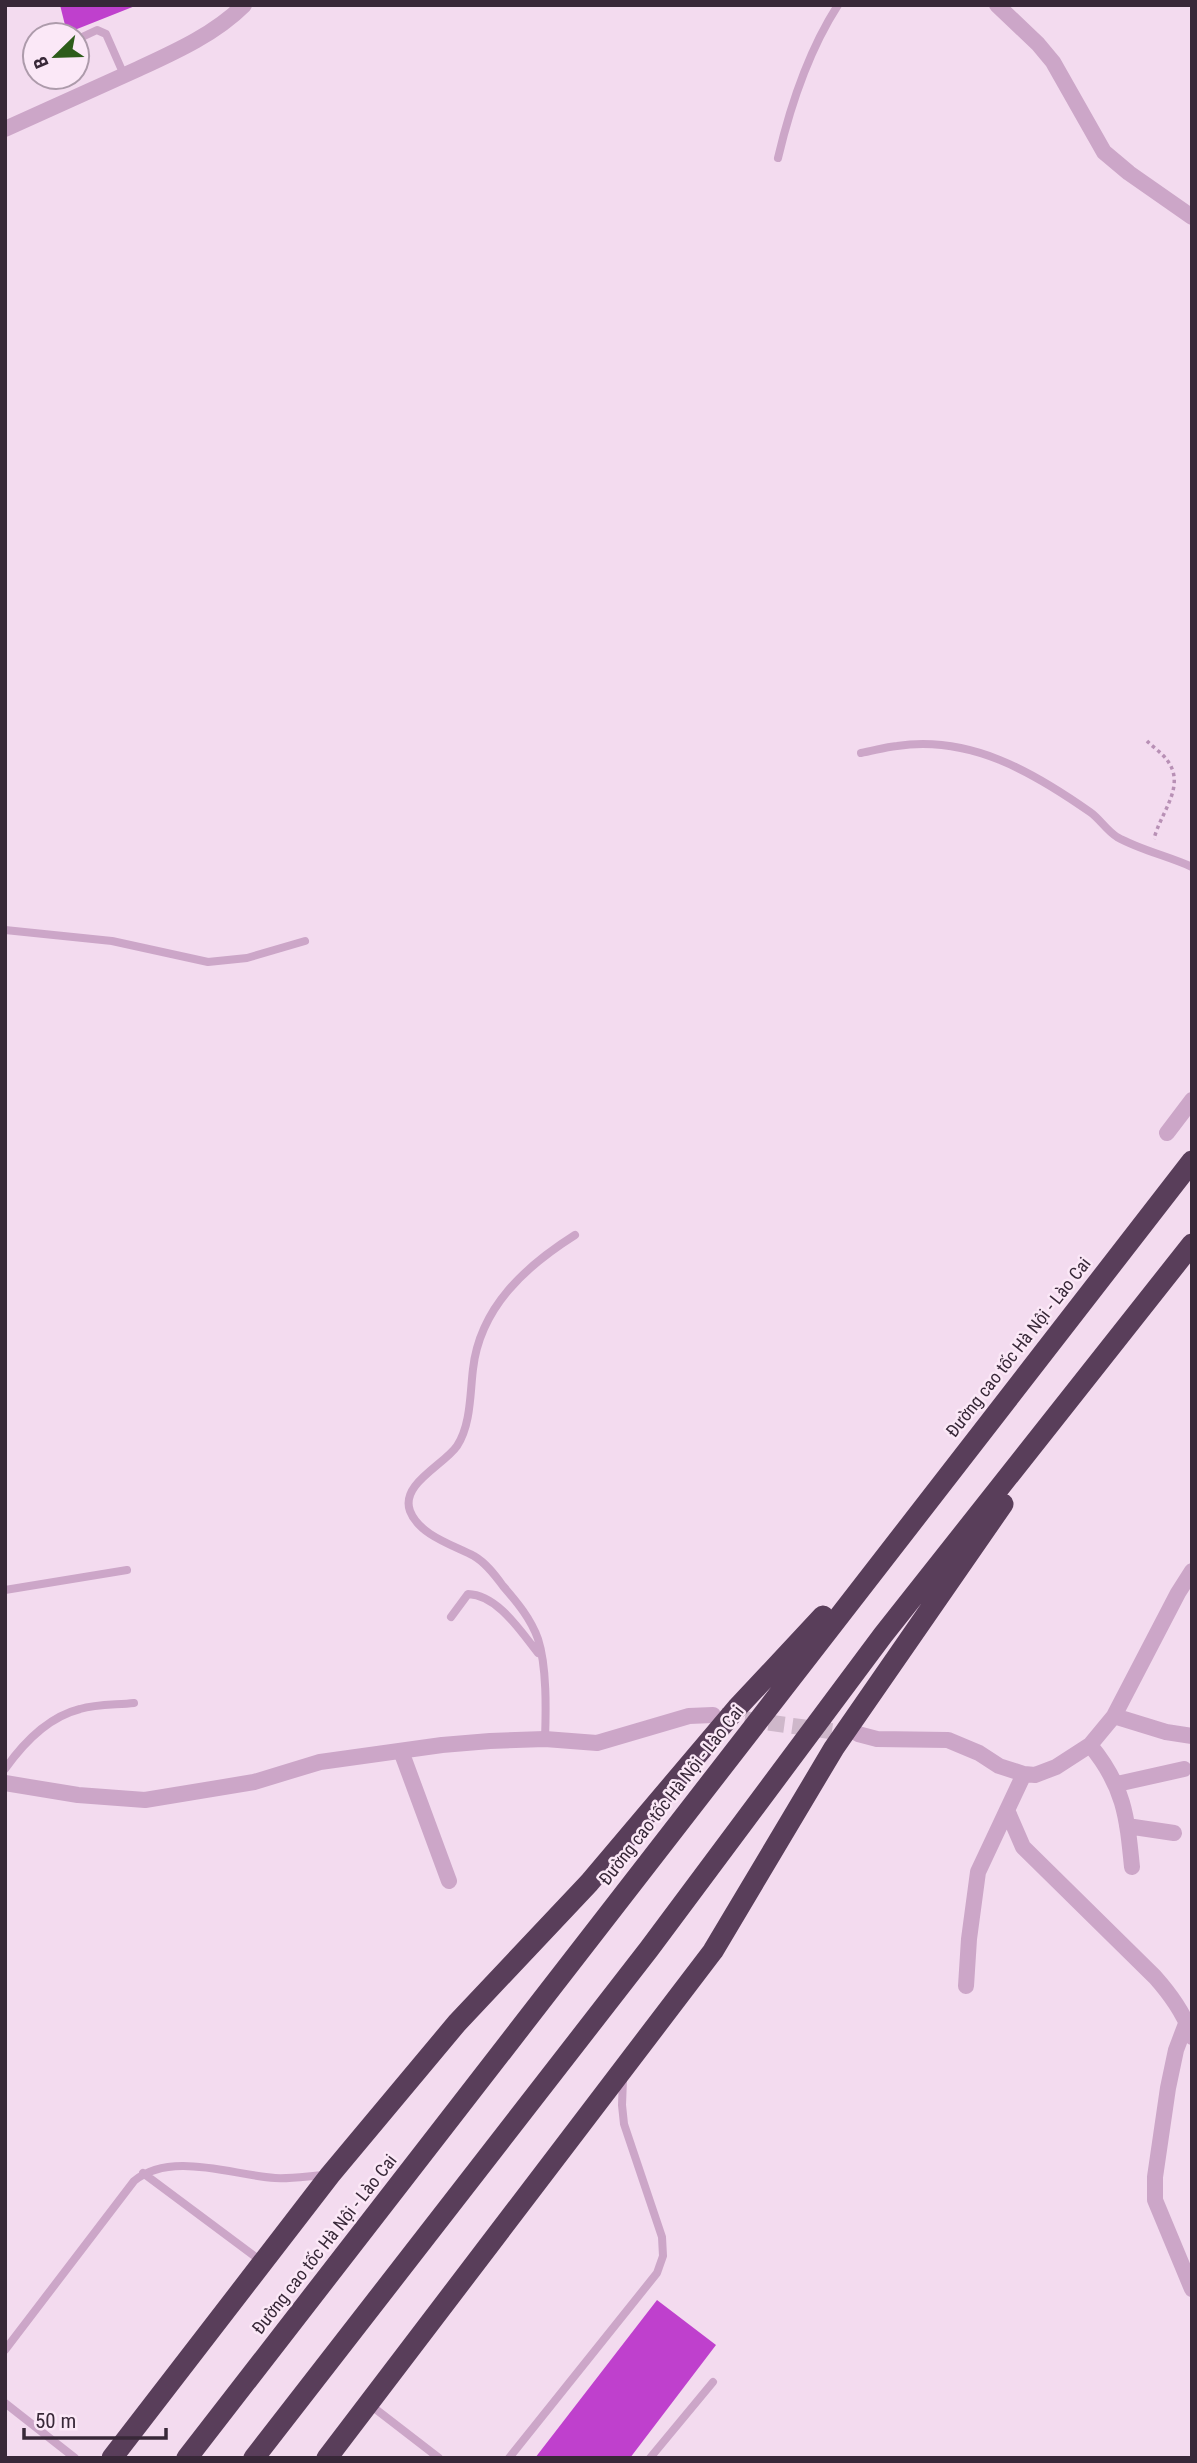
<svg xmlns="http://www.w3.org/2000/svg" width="1197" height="2463" font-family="'Roboto Condensed',sans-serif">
  <rect width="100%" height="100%" fill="#f3dbef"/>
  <path fill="#bf40cd" d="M60,5H135V6L67,33Z
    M657,2300L716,2345L630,2458H535Z"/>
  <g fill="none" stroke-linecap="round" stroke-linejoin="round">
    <path stroke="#ceb7ca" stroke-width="16" stroke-dasharray="16 8" stroke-linecap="butt" d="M721,1716L852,1734"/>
    <path stroke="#b890b5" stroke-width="3.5" stroke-dasharray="3.5 3.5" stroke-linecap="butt" d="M1147,741C1153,747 1162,753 1167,760C1187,786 1160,813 1154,839"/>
    <path stroke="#cca6c8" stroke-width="8" d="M80,38L97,30L106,34L124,75
      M778,158C790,107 809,50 838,5
      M861,753C873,751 885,747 897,746C970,735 1033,772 1090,812C1100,819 1106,830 1117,837C1140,850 1168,856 1192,867
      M5,930L112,941L208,962L247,958L305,941
      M5,1590L127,1570
      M451,1617L468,1594C498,1595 521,1632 538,1653
      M545,1739C546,1710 547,1667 538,1639C531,1619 517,1602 503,1586C495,1575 486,1563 474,1556C453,1545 419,1535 410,1511C400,1484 444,1465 457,1446C471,1425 470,1393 473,1369C480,1307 526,1266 575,1235
      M5,1769C24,1742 48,1717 80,1709C97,1704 117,1705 134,1703
      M143,2173L261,2261
      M5,2350L134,2181C171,2151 232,2175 275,2178C291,2179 308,2176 324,2175
      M5,2403L75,2458
      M369,2404L439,2458
      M509,2458L657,2273L663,2256L662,2237L624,2124L622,2105L623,2079
      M650,2458L713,2382"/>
    <path stroke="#cca6c8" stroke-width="16" d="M997,5L1038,44L1053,62L1104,152L1129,173L1192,217
      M5,129C49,109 94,89 138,69C175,52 215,34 244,5
      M1167,1133L1192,1100
      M1114,1716L1166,1732L1192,1736
      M858,1734L877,1739L948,1740L979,1753L999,1766L1024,1774L1035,1775L1056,1767L1090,1745L1114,1716L1178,1593L1192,1571
      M1090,1745C1124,1786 1127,1816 1132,1867
      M401,1751L449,1881
      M5,1783L78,1795L145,1800L254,1782L320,1762L442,1745L490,1741L545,1739L597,1743L689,1716L713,1715
      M1117,1784L1184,1769
      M1007,1810L1023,1847L1155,1977C1171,1995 1185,2014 1192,2037
      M1127,1826L1174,1833
      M966,1986L969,1939L978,1872L1024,1774
      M1187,2021L1176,2050L1168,2088L1155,2177V2200L1192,2289"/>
    <path stroke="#593e5a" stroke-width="21" d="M112,2458L330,2175L457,2023L589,1883L737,1708L823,1616
      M187,2458L1192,1161
      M254,2458L649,1949L883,1635L1192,1244
      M327,2458L713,1951L834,1748L1003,1504"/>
  </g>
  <g text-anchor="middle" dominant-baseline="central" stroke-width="5" stroke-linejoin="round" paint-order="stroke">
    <g font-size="18" fill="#382838" stroke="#fbe8f7">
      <text transform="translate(1018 1347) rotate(-52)">Đường cao tốc Hà Nội - Lào Cai</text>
      <text transform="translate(671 1795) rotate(-52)">Đường cao tốc Hà Nội - Lào Cai</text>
      <text transform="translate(324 2244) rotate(-52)">Đường cao tốc Hà Nội - Lào Cai</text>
    </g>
  </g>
  <rect width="1197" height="2463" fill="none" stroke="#382838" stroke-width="14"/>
  <g transform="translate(56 56) rotate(247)"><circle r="33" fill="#fbe8f7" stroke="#ad9bab" stroke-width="2"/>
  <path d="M0-5L12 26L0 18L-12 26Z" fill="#2d5c1a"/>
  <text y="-10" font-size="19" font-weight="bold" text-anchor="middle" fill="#382838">B</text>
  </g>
  <path d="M24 2428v10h142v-10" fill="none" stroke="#382838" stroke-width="3.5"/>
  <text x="35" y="2428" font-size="21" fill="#382838" stroke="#fbe8f7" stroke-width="5" paint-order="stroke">50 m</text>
</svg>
